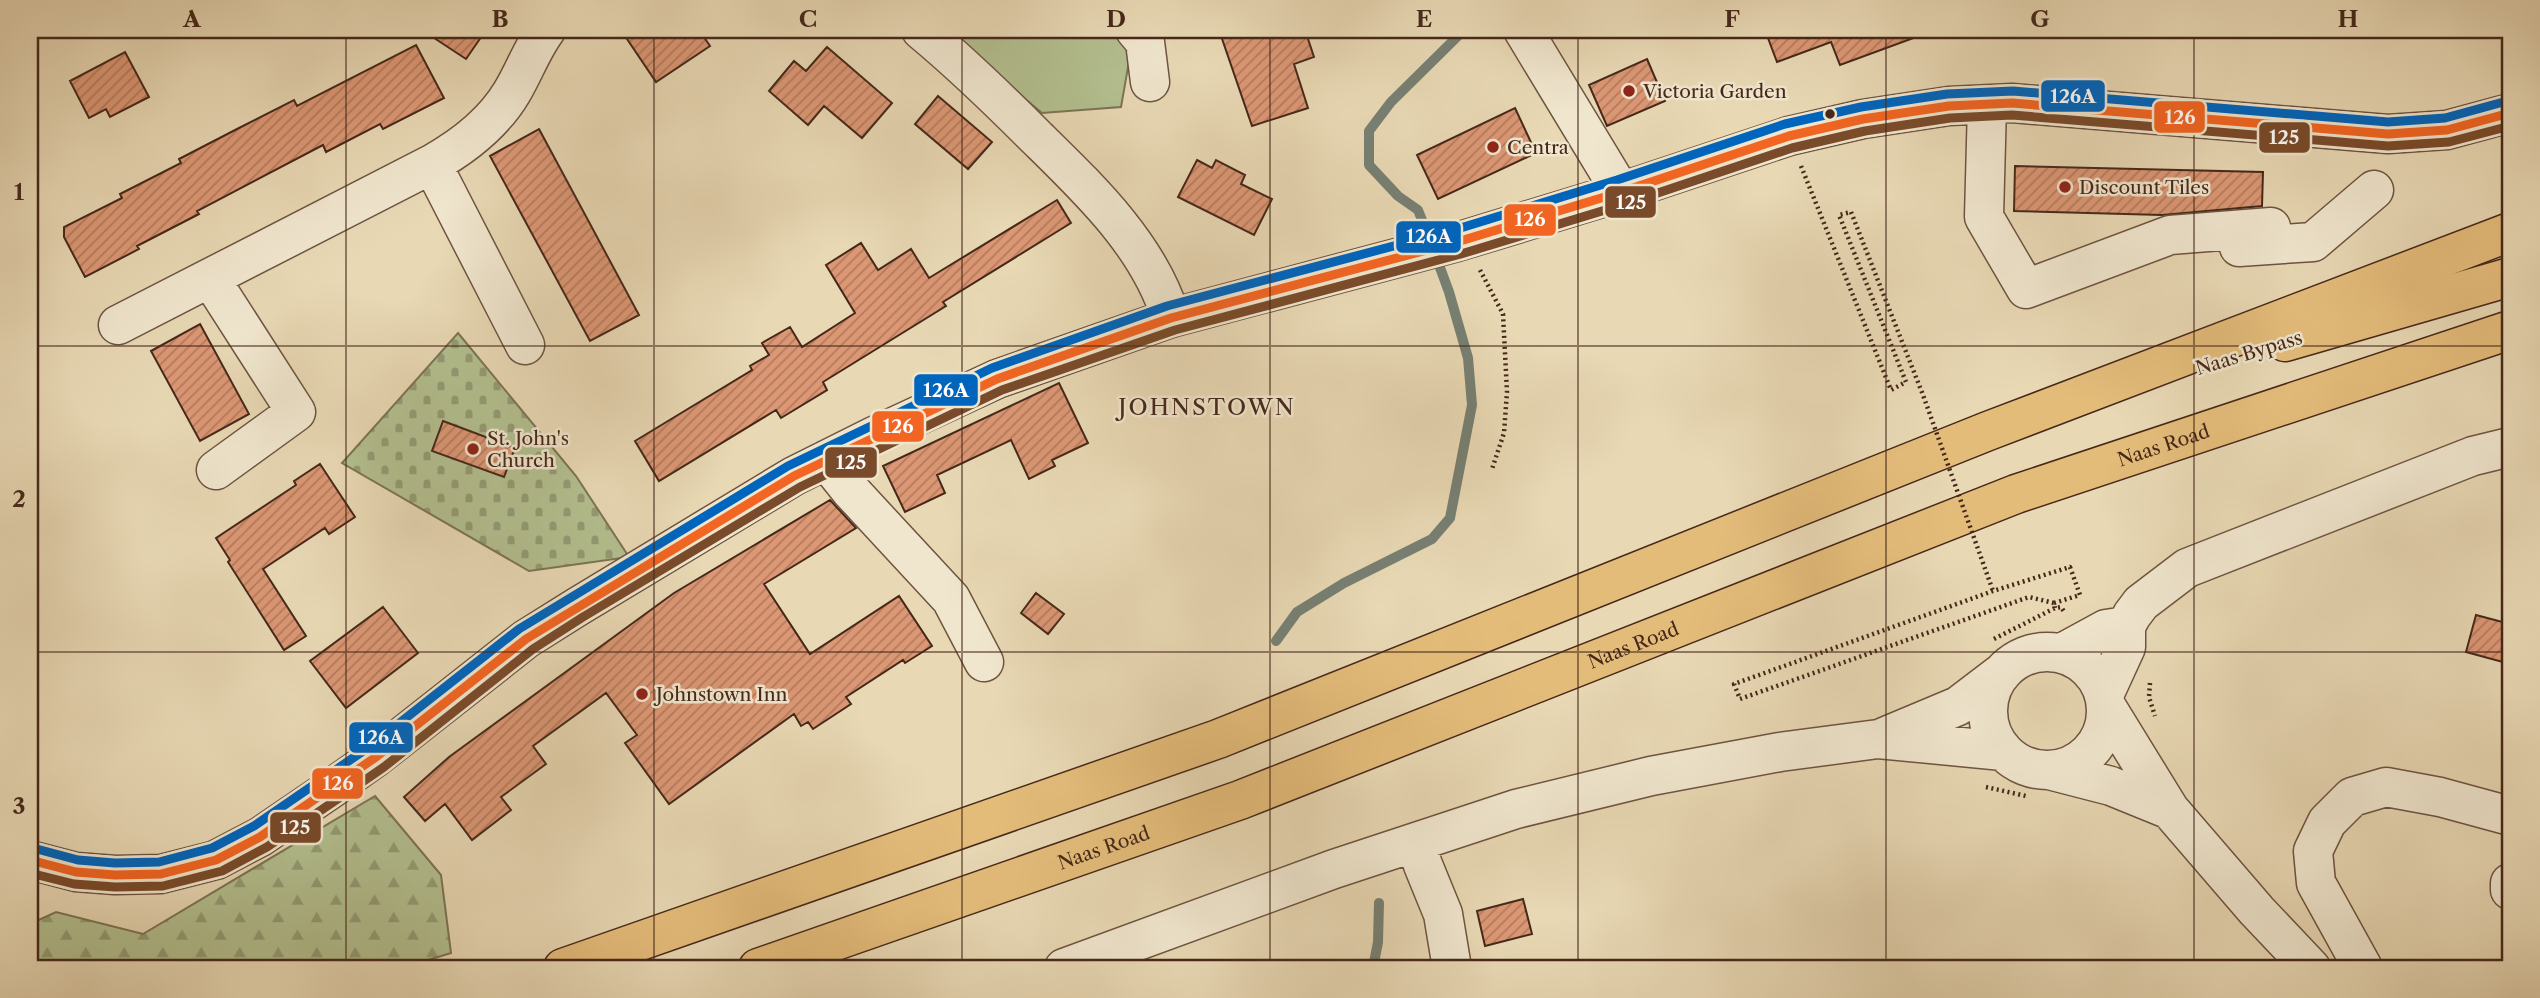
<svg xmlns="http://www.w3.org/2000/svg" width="2540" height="998" font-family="'Libre Caslon Text',serif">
  <defs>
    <pattern id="forest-firs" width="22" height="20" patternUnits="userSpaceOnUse" patternTransform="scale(1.75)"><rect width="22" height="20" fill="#b3bf8f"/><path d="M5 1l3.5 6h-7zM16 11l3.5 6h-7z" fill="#939b74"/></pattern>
    <pattern id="cemetery-stones" width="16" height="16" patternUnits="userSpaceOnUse" patternTransform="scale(1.75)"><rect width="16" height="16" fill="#b3bf8f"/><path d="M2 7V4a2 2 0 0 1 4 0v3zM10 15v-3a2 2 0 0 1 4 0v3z" fill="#939b74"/></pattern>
    <pattern id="building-hatch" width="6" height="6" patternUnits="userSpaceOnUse" patternTransform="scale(1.75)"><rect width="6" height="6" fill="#dc9774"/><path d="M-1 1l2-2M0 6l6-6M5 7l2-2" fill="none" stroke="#b47b5e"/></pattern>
  </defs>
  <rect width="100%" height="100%" fill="#e8d8b4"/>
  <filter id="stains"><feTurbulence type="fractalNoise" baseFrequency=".00286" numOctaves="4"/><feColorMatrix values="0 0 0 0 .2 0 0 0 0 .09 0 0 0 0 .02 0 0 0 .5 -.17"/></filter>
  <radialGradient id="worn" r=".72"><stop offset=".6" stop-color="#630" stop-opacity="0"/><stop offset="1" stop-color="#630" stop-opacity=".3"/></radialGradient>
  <path fill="#b3bf8f" stroke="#7c7454" stroke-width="2" d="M942,30H1110L1124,44L1130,56L1121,107L1042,113Z"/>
  <path fill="url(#forest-firs)" stroke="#7c7454" stroke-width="2" d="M375,796L441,875L451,953L402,968H30V924L56,912L143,934Z"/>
  <path fill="url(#cemetery-stones)" stroke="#7c7454" stroke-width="2" d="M458,333L576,476L629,557L529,571L342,463Z"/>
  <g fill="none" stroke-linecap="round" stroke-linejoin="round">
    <path stroke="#778073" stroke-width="10" d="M1430,240L1418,210L1398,196L1369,165V131L1391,102L1464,30
      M1276,641L1297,612L1344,583L1432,539L1450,518L1472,405L1468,358L1449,292L1435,254
      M1373,968L1378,942L1379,903"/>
  </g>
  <path fill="url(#building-hatch)" stroke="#46281a" stroke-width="2" d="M422,30H486L466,59Z
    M621,30H699L710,46L656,82Z
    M1219,30H1305L1314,57L1294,64L1308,108L1252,126Z
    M1765,30H1927V33L1840,65L1831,42L1777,62Z
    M416,45L444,98L383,129L380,124L326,152L323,145L197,211L199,214L137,246L139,249L85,277L64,237V227L122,198L120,194L181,163L179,159L239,128L294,100L297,106Z
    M827,47L892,103L862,138L824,106L808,125L769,91L794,61L806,71Z
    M125,52L149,97L110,117L106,109L89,118L70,81Z
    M1647,59L1665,101L1607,126L1589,85Z
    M938,96L992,142L968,169L915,124Z
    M1515,108L1536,153L1438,199L1417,155Z
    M539,129L639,315L590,341L490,156Z
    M1197,160L1212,168L1216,160L1245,175L1241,184L1272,199L1254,235L1178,197Z
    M2015,166L2263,172L2262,206L2162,215L2014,211Z
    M1057,200L1071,223L943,302L946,306L823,382L827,390L781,418L776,410L659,481L635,441L752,370L750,366L769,355L762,343L790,327L802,347L855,313L826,265L861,243L878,270L911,249L929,278Z
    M200,324L249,414L200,441L151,351Z
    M1059,383L1088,443L1052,460L1055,466L1029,479L1011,440L937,475L945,493L905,512L883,466Z
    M443,421L515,448L504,477L432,451Z
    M320,464L355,517L329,534L325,528L263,569L306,636L284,650L228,562L230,560L216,538L296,485L294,481Z
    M830,500L856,528L764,584L810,654L899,596L932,646L905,663L903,660L846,697L851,704L813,729L808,722L801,726L794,714L669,804L625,743L637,735L606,693L533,746L546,764L501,797L511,810L472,840L445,804L425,821L404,797L449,757L674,593Z
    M1036,593L1064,614L1048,634L1021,613Z
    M383,607L418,653L346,708L310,661Z
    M2476,615L2510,624V664L2466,652Z
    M1523,899L1532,934L1485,946L1477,911Z"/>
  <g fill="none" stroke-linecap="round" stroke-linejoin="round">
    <defs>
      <path id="minor" d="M921,30C961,63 998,99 1035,136C1088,188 1149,245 1171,318
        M1135,30L1145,42L1150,82
        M1523,30L1621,192
        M1987,105L1984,217L2026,289L2170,235L2271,227
        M432,164L525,345
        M2239,247L2313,242L2374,190
        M210,278L296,412L216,470
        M118,325L432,164C464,146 493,124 512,92C524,72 532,49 546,30
        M826,460L850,490L951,599L984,662
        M1988 711a59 59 0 1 1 118 0a59 59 0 1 1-118 0Z
        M2062,653L2106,629L2126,626
        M2104,695L2126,647V626L2132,615L2141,603L2187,568L2473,456L2510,447
        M2106,706L2170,810L2257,911L2311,968
        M1884,737L1958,706L2000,674
        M2049,770L2111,786L2170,810
        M1416,843L1423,865L1443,914L1452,968
        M30,860L76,872L115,875L161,874L216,860L260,837L332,788L376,757L526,639L577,607L794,476L874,436L997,379L1171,318L1457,242L1621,192L1789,136L1863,119L1949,106L2012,103L2388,134L2447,130L2510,113
        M2510,883V890
        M1064,968L1334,869L1516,809L1651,776L1780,752L1878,739L2003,751
        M2363,968L2316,883L2313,851L2327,822L2352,797L2386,787L2440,797L2510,816"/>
      <g id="highway">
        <path d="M2285,342L2510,277"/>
        <path d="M563,968L1218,739L1988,431L2510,232"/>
        <path id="s1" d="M758,968L1240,800L2016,494L2510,330"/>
      </g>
    </defs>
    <use href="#minor" stroke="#6e5440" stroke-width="41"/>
    <use href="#highway" stroke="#46281a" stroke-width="41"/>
    <path stroke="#46281a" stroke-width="4.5" stroke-dasharray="2 3.5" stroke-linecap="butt" d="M1801,166L1891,390L1906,382L1839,215L1851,212
      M1480,270L1503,314L1507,392L1504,433L1492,469
      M2054,603L2080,595L2070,567L1993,591L1734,684L1740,699L2029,597L2054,603L2055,608
      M1994,639L2055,608L2061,607L2065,613
      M2150,683L2149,697L2155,716
      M1986,787L2026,796"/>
    <use href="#minor" stroke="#f0e6ce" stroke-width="38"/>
    <use href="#highway" stroke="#e4bc7a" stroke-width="38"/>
    <path stroke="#46281a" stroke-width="4.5" stroke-dasharray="2 3.5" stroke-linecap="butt" d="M1851,212L1923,395L1993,591"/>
    <defs>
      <path id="bus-1" d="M30,860L76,872L115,875L161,874L216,860L260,837L376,757L526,639L794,476L997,379L1171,318L1457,242L1621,192L1789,136L1863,119L1949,106L2012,103L2388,134L2447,130L2510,113"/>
      <path id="bus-2" d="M30,873L74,884L115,887L163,886L222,871L267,847L339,798L384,767L533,649L583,617L800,487L1002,390L1175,330L1461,254L1625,204L1792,148L1865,131L1950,118L2012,115L2388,146L2449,142L2510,126"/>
      <path id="bus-3" d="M33,848L78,860L115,863L159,862L212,848L254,826L369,747L519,629L788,466L992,368L1167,306L1454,230L1617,180L1785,124L1861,107L1947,94L2013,91L2388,122L2445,118L2507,101"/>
    </defs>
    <use href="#bus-1" stroke="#f0e6ce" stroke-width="14"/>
    <use href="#bus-2" stroke="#f0e6ce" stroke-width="14"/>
    <use href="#bus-3" stroke="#f0e6ce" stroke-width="14"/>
    <use href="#bus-1" stroke="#f26522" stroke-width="9"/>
    <use href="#bus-2" stroke="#7a4b2a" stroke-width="9"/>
    <use href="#bus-3" stroke="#0065bd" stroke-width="9"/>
  </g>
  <path fill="none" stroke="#46281a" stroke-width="2" stroke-opacity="0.55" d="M346,30V968M654,30V968M962,30V968M1270,30V968M1578,30V968M1886,30V968M2194,30V968M30,346H2510M30,652H2510"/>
  <g fill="#8f2418" stroke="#f0e6ce" stroke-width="2.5">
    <circle cx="1629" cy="91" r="7"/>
    <circle cx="1493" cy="147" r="7"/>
    <circle cx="2065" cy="187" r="7"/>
    <circle cx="473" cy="449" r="7"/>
    <circle cx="642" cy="694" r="7"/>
  </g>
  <circle fill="#46281a" stroke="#f0e6ce" stroke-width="2.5" cx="1830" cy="114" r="6"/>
  <g text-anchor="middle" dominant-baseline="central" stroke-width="5" stroke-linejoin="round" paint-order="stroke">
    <g font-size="19" fill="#46281a" stroke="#f0e6ce" text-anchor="start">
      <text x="1643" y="91">Victoria Garden</text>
      <text x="1507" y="147">Centra</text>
      <text x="2079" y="187">Discount Tiles</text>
      <text x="487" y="438">St. John's<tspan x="487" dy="22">Church</tspan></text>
      <text x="656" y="694">Johnstown Inn</text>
    </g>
    <g font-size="19" fill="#46281a" stroke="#f0e6ce">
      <text transform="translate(2249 353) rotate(-17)">Naas Bypass</text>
      <text stroke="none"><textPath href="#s1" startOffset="1500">Naas Road</textPath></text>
      <text stroke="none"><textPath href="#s1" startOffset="933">Naas Road</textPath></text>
      <text stroke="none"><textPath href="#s1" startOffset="366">Naas Road</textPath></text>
    </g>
    <g font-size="23" letter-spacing="2" fill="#46281a" stroke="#f0e6ce">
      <text x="1207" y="407">JOHNSTOWN</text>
    </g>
  </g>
  <g stroke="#f0e6ce" stroke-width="2.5">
    <rect x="2040" y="79" width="66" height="34" rx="7" fill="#0065bd"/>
    <rect x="2153" y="100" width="53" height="34" rx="7" fill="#f26522"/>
    <rect x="2258" y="121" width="53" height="33" rx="7" fill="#7a4b2a"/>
    <rect x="1604" y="185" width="53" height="34" rx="7" fill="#7a4b2a"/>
    <rect x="1503" y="203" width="54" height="34" rx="7" fill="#f26522"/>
    <rect x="1395" y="220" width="67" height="34" rx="7" fill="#0065bd"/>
    <rect x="913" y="373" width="66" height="34" rx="7" fill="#0065bd"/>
    <rect x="871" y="410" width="54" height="33" rx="7" fill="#f26522"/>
    <rect x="824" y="446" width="54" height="33" rx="7" fill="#7a4b2a"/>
    <rect x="348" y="721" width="66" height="33" rx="7" fill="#0065bd"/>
    <rect x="311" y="767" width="53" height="33" rx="7" fill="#f26522"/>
    <rect x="269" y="811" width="53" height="33" rx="7" fill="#7a4b2a"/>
  </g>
  <g font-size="19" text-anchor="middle" font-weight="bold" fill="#fff">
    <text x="2073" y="103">126A</text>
    <text x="2180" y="124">126</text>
    <text x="2284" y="144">125</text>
    <text x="1631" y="209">125</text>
    <text x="1530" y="226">126</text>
    <text x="1429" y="243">126A</text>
    <text x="946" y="397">126A</text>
    <text x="898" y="433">126</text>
    <text x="851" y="469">125</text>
    <text x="381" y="744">126A</text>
    <text x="338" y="790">126</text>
    <text x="295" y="834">125</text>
  </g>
  <rect width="2540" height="998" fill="none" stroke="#e8d8b4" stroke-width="77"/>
  <rect x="38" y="38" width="2464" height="922" fill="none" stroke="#46281a" stroke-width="2.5"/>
  <g font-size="23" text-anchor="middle" font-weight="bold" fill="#46281a">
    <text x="192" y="27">A</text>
    <text x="500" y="27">B</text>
    <text x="808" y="27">C</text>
    <text x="1116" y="27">D</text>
    <text x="1424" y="27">E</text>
    <text x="1732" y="27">F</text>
    <text x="2040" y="27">G</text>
    <text x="2348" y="27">H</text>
    <text x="19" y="200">1</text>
    <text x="19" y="507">2</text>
    <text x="19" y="814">3</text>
  </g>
  <rect width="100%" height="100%" filter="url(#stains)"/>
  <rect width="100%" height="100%" fill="url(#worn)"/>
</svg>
